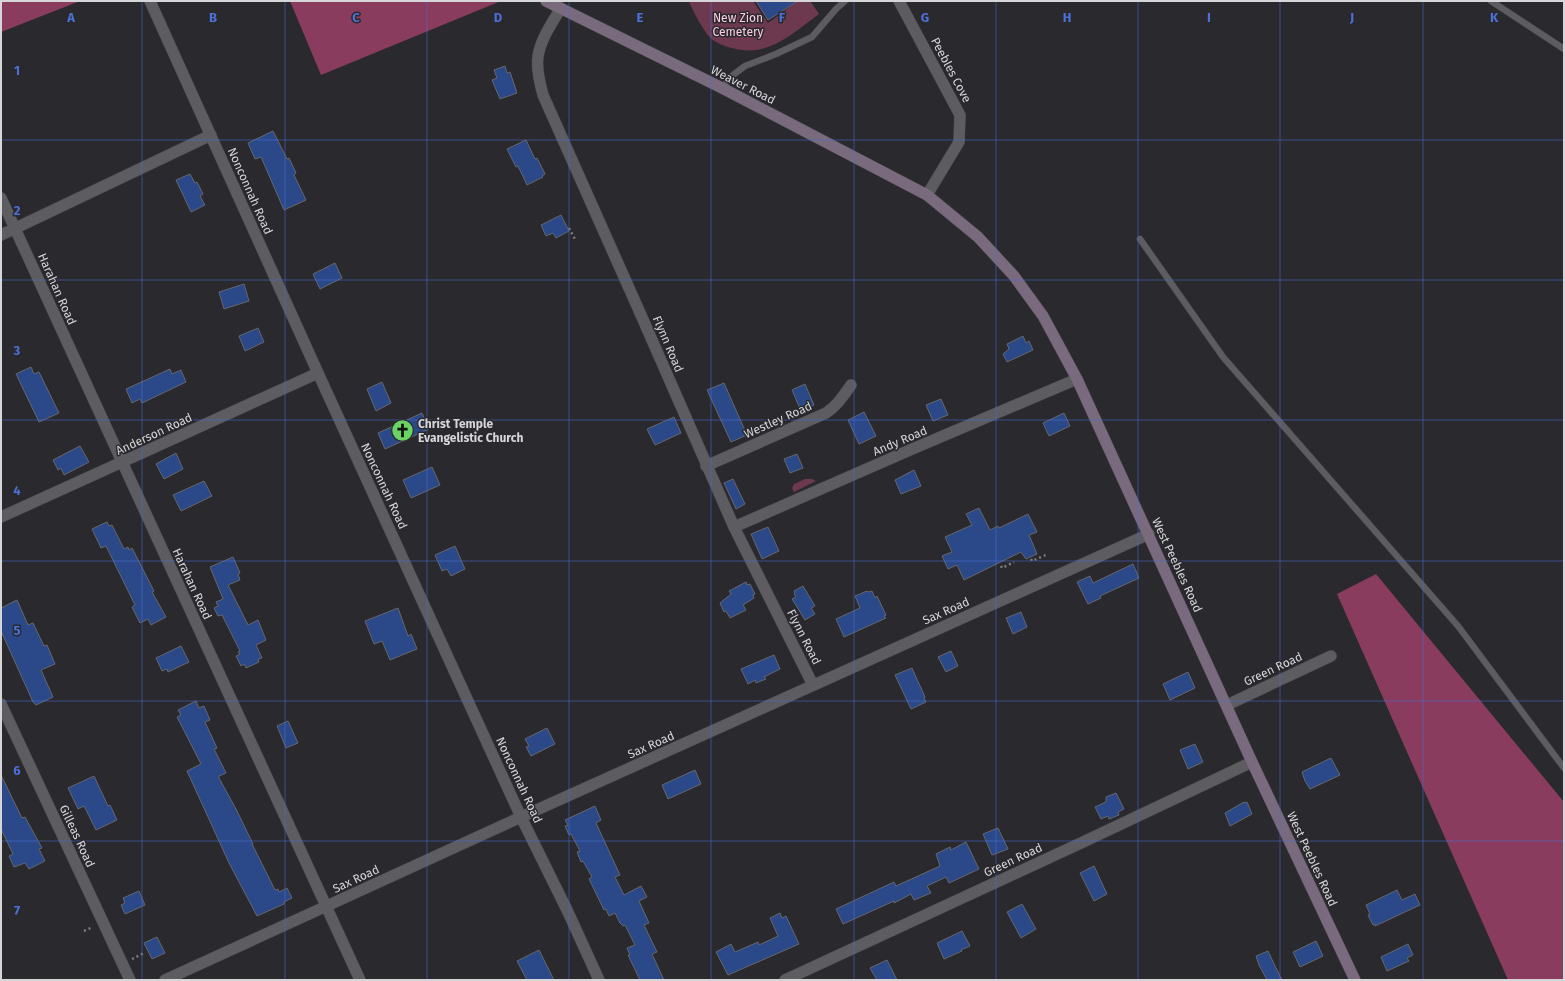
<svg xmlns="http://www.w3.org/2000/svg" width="1565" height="981" font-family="'Fira Sans',sans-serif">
  <rect width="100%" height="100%" fill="#2a292e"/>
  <path fill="#6d394f" d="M689,1H753L768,23L798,1H810L819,14C801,27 783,44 761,49C748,53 724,48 713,40C706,36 692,10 689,1Z
    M805,479H812L816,481L794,492L792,488L794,484Z"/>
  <path fill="#893c5e" d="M1,1H80L1,32Z
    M290,1H501L321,75Z
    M1376,574L1564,802V980H1508L1337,594Z"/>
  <path fill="#2b4989" stroke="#64676c" d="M756,1H798L768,20Z
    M505,66L507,73L510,72L517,93L500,99L492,80L497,78L494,70Z
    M273,131L287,159L289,158L296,173L294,175L306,200L284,210L261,157L255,159L248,143Z
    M526,140L535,159L537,158L545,174L542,176L543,177L527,185L518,166L516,167L507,149Z
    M190,174L195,183L197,182L203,194L200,196L205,205L191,212L176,180Z
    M561,215L569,231L556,238L553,233L546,236L541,225Z
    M335,263L342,278L320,289L313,274Z
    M244,284L249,301L224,309L219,292Z
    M258,328L264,342L245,351L239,336Z
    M1023,336L1026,343L1029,341L1033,350L1007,362L1003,354L1009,349L1007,344Z
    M31,367L34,374L39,372L59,413L39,422L16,374Z
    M170,369L172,374L181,370L186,382L142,403L140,399L132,403L126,389Z
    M382,382L391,403L376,411L367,389Z
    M724,383L747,435L731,442L707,390Z
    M805,384L814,405L801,411L792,390Z
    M941,399L948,415L933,421L926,405Z
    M864,412L876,436L859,444L848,420Z
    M422,413L429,429L385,449L378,433Z
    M1064,413L1070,426L1049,436L1043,423Z
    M674,417L681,433L655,445L647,429Z
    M80,446L89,462L64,475L61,468L58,470L53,460Z
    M176,453L183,469L164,479L156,464Z
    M797,454L803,468L790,473L784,459Z
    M432,467L440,485L411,498L403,480Z
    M914,470L921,486L901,494L895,480Z
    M733,479L745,504L736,509L724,483Z
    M204,481L212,496L181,511L173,495Z
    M979,508L990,530L998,526L999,528L1028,514L1037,532L1029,535L1037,554L1026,559L1021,552L964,580L957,565L948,569L942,556L952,552L945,537L972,525L966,514Z
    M107,522L109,526L112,525L124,549L128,547L129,550L132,548L154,591L152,592L166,617L151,625L148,619L140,623L132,607L135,605L106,546L101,548L92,529Z
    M768,527L779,551L762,559L751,534Z
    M455,546L465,569L451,576L447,569L442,571L435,555Z
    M233,557L240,573L238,574L240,580L228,585L248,625L258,620L266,640L256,645L262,658L258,659L259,662L246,668L244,664L241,666L236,656L240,654L238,652L240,651L222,615L218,616L214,608L218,606L216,602L223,599L210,567Z
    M1133,564L1139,578L1100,596L1101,598L1088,604L1077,582L1090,576L1093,583Z
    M746,582L747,585L750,584L755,594L753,595L754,598L743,605L746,610L730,618L726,611L724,612L720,603L731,594L729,591Z
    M803,586L815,606L811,608L815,614L805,620L792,599L796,597L794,594L795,593L794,591Z
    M867,591L868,592L872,591L875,598L877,596L886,615L884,616L886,618L844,637L836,619L860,608L855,596Z
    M17,600L28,625L33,623L44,646L47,645L55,664L41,670L53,697L36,705L33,702L1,631V608Z
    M398,608L408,636L411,634L417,649L390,660L382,641L374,644L365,621Z
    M1021,612L1027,627L1013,634L1006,618Z
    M181,646L189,662L168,672L167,669L162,671L156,658Z
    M951,651L958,666L946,672L938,657Z
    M774,655L780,669L764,677L766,679L756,683L755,680L748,684L741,669Z
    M912,668L925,697L924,698L926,702L911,709L895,675Z
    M1188,672L1195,688L1170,700L1163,684Z
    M196,701L199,708L204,706L210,720L205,722L217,748L214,749L226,773L219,776V778L236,809L253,844H252L275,890L278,889L279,892L287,888L292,898L284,902V904L257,916L229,863L187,771L201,764L177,717L181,715L178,710Z
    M288,721L298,743L286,748L277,726Z
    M547,728L555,744L531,756L526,747L529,746L525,739Z
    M1195,744L1203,762L1188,769L1180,750Z
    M1331,758L1340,775L1310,789L1305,781L1302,772Z
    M695,770L701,784L668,799L662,785Z
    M1,775L22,818L25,817L42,848L39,849L45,861L29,869L25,863L14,867L9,856L13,854L1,829Z
    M94,776L108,806L110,805L117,820L96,830L84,806L78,809L68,788Z
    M1116,793L1124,809L1118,812L1119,815L1109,819L1108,816L1101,819L1095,807L1106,802V797Z
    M1244,802L1245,803L1247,802L1252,814L1230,826L1225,813Z
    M595,806L601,820L596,823L620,875L615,877L624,895L641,886L647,897L639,901L649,923L644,925L657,952L652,954L664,980H640L628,955H630L627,948L635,945L625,925L623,926L620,923L615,913L609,916L606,909L604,910L589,879L592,877L583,861L581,862L577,852L580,851L571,834L569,835L565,826L568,825L565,820Z
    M998,828L1008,849L992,855L983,834Z
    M966,842L979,869L949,883L946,877L927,886L931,893L914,900L911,894L894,903V901L843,924L836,909L894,882L896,886L940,866L936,854L950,847L951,850Z
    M1094,866L1107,894L1094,901L1080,873Z
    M1397,890L1402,900L1415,894L1420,905L1375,926V924L1373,925L1368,915L1370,914L1366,905Z
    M139,891L145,905L125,914L121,905L125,903L123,898Z
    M1022,904L1036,929L1021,938L1007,912Z
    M780,913L782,918L786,916L799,944L728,975L716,952L731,944L735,952L758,942L759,945L778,936L770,918Z
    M962,931L970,946L961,950L962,951L944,959L937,943Z
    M157,937L165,953L152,959L144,943Z
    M1316,941L1323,956L1300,967L1293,952Z
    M1408,944L1413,955L1407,958L1409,961L1387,971L1381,957Z
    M539,950L554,980H527L517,961Z
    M1268,951L1276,968L1282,980H1267L1259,965L1256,956Z
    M887,960L897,980H877L870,968Z"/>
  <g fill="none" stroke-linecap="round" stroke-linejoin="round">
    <defs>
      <path id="service" d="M1491,1L1564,49
        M722,88L733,75L745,66L776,54L812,37L836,9L845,1
        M1140,239L1223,357L1458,626L1564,768"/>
      <path id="minor" d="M150,1L318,373L521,817L568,912L599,980
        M899,1L960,115L959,142L927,195
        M561,8C552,23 540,40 538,57C536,69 540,84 543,95L641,315L734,527L813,685
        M1,198L360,980
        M1,235L211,135
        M706,466L826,413C837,406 843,396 851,385
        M1,517L318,373
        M734,527L910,450L1077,379
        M1,704L130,980
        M1227,705L1331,656
        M165,980L521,817L1149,534
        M785,980L1081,843L1252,762"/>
      <path id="secondary" d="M546,1L722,88L927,195L978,237L1014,276L1043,316L1077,379L1252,762L1355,980"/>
    </defs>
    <use href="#service" stroke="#464548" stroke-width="7"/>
    <use href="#minor" stroke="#464548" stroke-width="12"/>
    <use href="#secondary" stroke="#464548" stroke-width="12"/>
    <path stroke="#7d7c81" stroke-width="2.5" stroke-dasharray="2 3" stroke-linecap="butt" d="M569,228L576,241
      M1031,559L1032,561L1046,555
      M1001,566L1002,568L1014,562
      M84,931L93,927
      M132,959L144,953"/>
    <use href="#service" stroke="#5d5c61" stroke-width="6"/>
    <use href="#minor" stroke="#5d5c61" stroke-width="11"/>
    <use href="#secondary" stroke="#7a6a7e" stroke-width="11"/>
  </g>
  <path fill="none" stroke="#4b70d8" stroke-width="1" stroke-opacity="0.55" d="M142,1V980M285,1V980M427,1V980M569,1V980M711,1V980M854,1V980M996,1V980M1138,1V980M1280,1V980M1423,1V980M1,140H1564M1,280H1564M1,420H1564M1,561H1564M1,701H1564M1,841H1564"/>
  <defs>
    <symbol id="church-disc" viewBox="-11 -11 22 22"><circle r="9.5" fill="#6bd363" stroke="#2a292e"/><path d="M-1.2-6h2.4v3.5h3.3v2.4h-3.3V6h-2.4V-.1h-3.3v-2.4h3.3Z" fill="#111"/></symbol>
  </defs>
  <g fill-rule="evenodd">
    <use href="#church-disc" x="390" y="418" width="25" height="25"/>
  </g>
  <g text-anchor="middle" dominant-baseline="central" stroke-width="3" stroke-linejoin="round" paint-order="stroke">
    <g font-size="12" fill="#fccddf" stroke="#2a292e">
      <text x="738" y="18">New Zion<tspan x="738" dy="14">Cemetery</tspan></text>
    </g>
    <g font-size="12" fill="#d6d5d8" stroke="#2a292e">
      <text transform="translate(951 70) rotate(62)">Peebles Cove</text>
      <text transform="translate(743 85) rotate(27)">Weaver Road</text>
      <text transform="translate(250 191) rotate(66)">Nonconnah Road</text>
      <text transform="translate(57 289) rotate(66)">Harahan Road</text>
      <text transform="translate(668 344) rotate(67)">Flynn Road</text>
      <text transform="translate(778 420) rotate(-24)">Westley Road</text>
      <text transform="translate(154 434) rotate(-25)">Anderson Road</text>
      <text transform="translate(900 441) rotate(-23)">Andy Road</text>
      <text transform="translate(384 486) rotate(65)">Nonconnah Road</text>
      <text transform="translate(1177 565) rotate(65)">West Peebles Road</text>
      <text transform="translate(192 584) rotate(65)">Harahan Road</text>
      <text transform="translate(946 611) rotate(-24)">Sax Road</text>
      <text transform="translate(804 637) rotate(63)">Flynn Road</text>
      <text transform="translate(1273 669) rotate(-25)">Green Road</text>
      <text transform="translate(651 745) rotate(-24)">Sax Road</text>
      <text transform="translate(519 780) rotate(65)">Nonconnah Road</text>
      <text transform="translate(77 836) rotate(65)">Gilleas Road</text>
      <text transform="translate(1312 859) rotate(65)">West Peebles Road</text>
      <text transform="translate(1013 860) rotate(-25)">Green Road</text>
      <text transform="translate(356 879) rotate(-25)">Sax Road</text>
    </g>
    <g font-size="12" font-weight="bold" fill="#d6d5d8" stroke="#2a292e" text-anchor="start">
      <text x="418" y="424">Christ Temple<tspan x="418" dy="14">Evangelistic Church</tspan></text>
    </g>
  </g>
  <g font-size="13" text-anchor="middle" font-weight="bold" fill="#4b70d8" stroke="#2a292e" stroke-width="3" stroke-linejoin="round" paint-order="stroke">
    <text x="71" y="22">A</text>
    <text x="213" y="22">B</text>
    <text x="356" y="22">C</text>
    <text x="498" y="22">D</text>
    <text x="640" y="22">E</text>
    <text x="782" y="22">F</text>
    <text x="925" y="22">G</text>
    <text x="1067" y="22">H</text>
    <text x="1209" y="22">I</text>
    <text x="1352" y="22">J</text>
    <text x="1494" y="22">K</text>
    <text x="17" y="75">1</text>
    <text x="17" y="215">2</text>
    <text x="17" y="355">3</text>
    <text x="17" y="495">4</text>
    <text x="17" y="635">5</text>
    <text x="17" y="775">6</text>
    <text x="17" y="915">7</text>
  </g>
  <rect width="1565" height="981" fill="none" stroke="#d6d5d8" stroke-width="4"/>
</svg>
